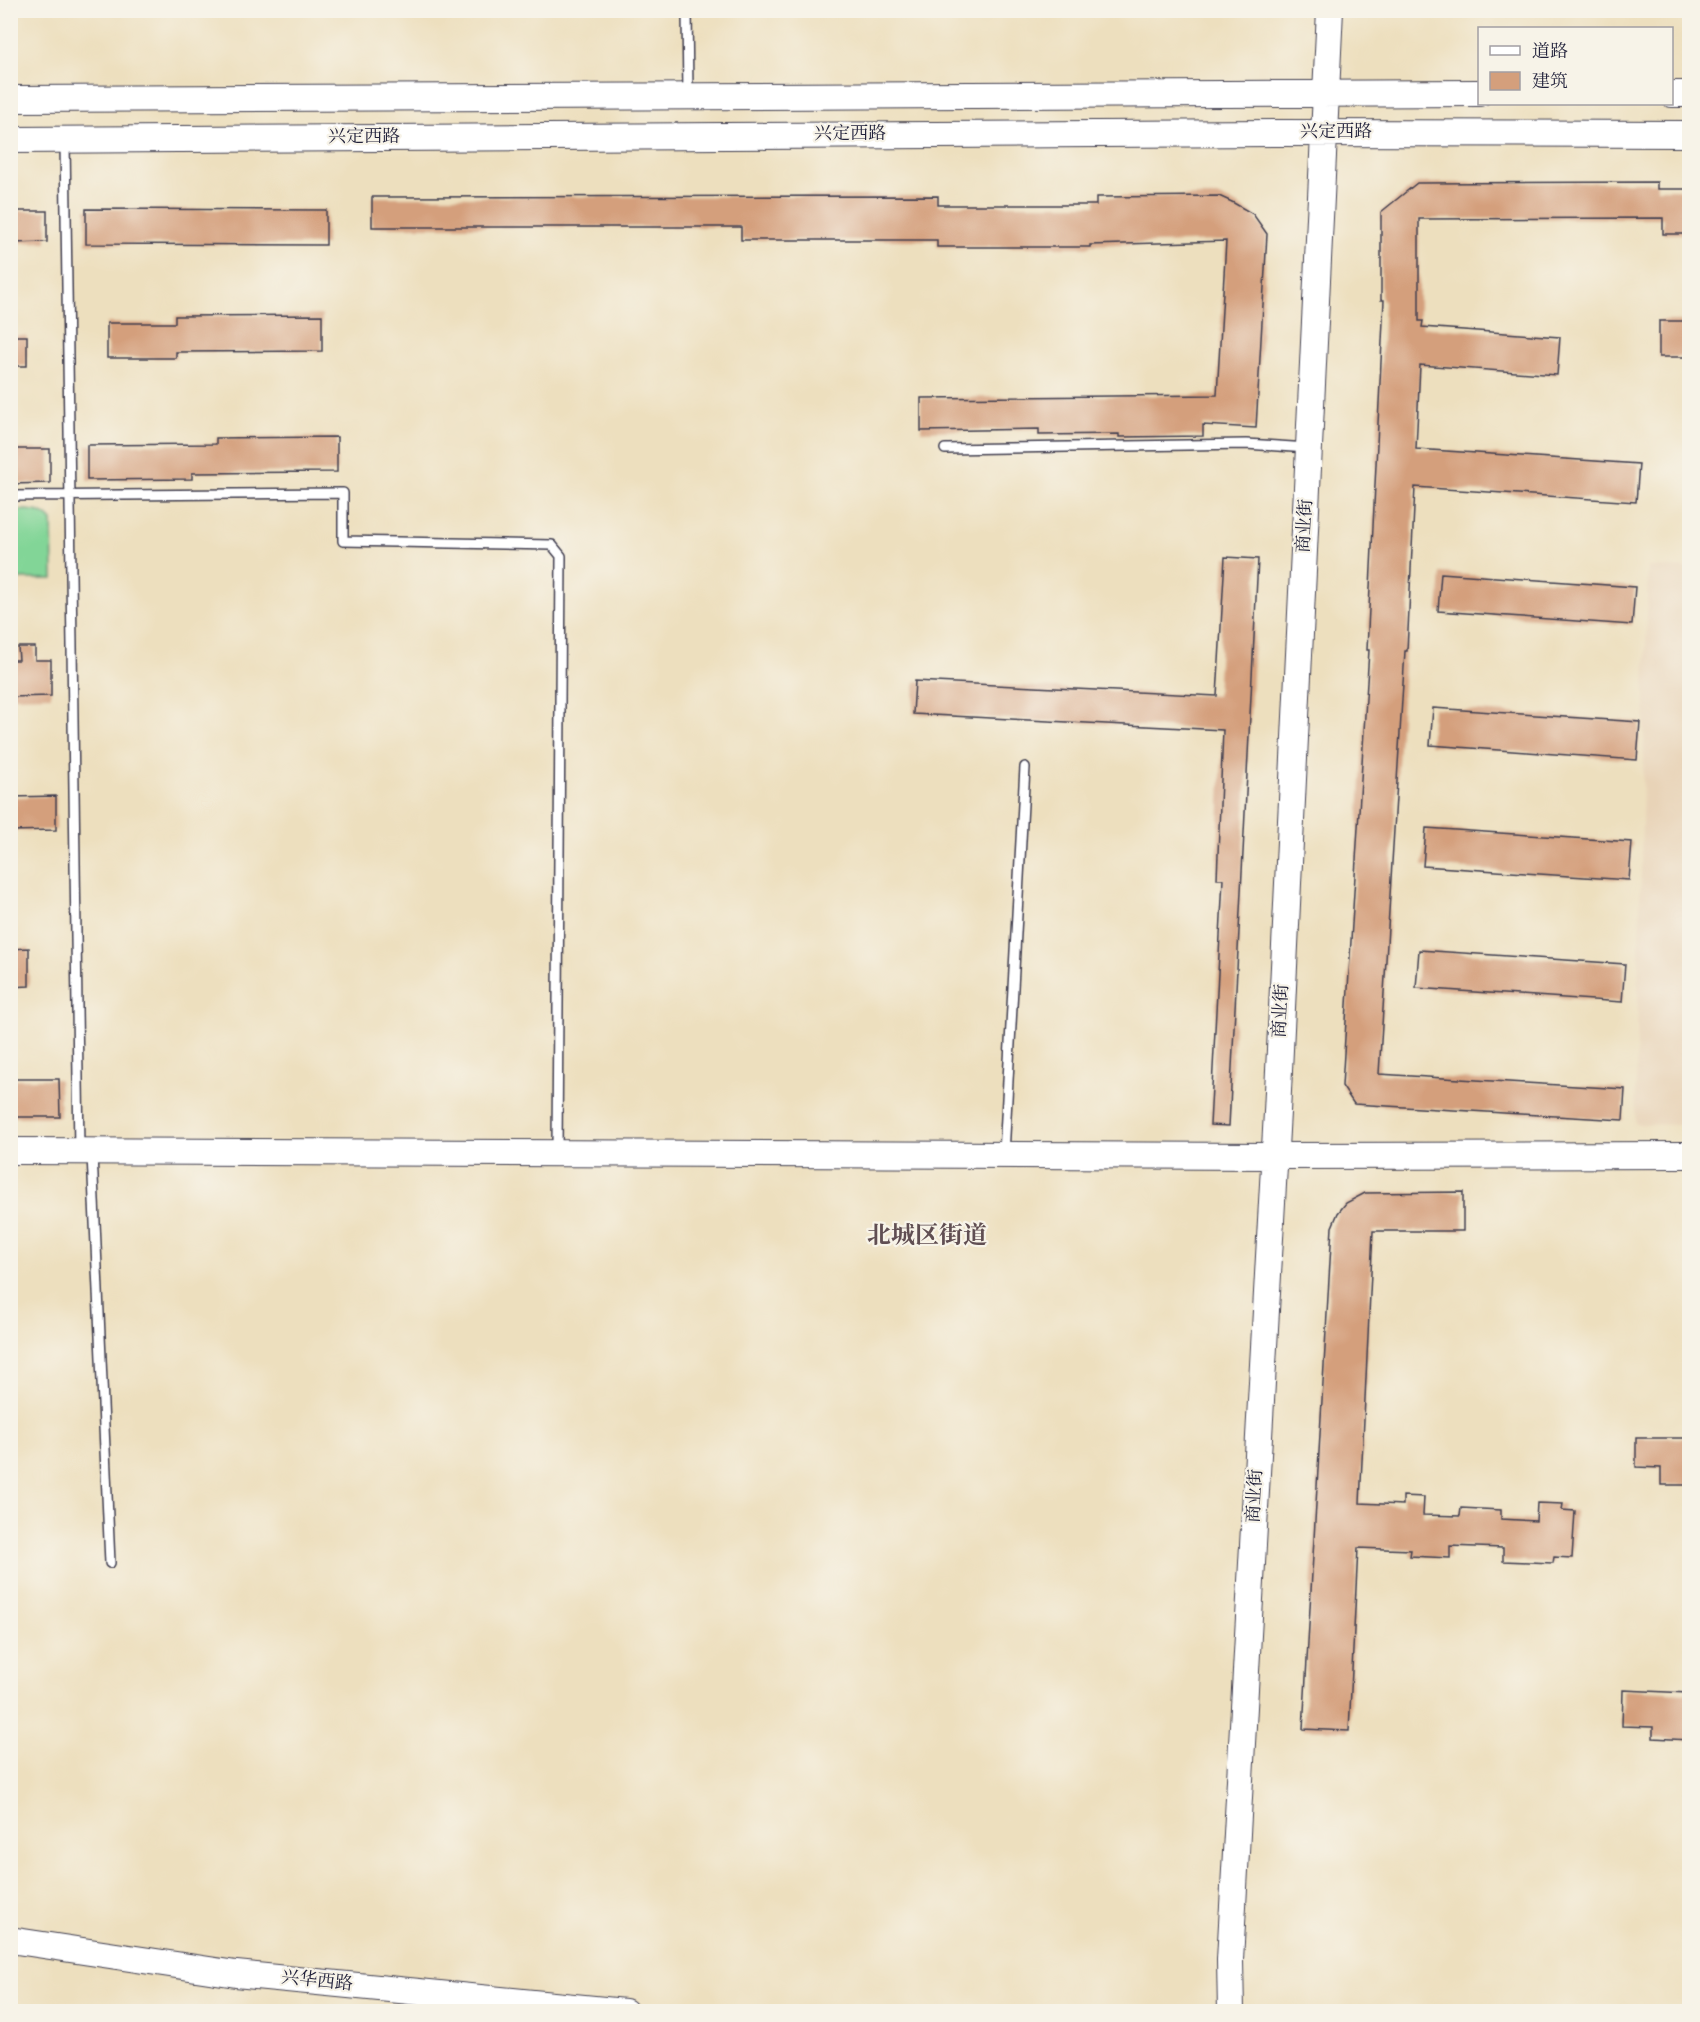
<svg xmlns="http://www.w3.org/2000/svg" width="1700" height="2022" font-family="'Sorts Mill Goudy','Noto Serif SC',serif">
  <rect width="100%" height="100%" fill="#f7f3e8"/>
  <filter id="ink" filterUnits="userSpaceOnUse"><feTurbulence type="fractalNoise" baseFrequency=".0167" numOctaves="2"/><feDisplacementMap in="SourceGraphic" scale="12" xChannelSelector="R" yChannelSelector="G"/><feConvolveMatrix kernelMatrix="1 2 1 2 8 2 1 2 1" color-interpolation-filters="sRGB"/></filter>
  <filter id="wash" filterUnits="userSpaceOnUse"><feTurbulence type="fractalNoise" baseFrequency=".008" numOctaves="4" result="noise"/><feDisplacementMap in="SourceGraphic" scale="24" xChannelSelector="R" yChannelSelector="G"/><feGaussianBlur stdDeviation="1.35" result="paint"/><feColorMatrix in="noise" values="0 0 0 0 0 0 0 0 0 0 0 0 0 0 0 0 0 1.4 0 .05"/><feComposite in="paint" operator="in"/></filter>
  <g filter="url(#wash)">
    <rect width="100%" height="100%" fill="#eddfbe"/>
    <path fill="#e8d3b7" d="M1648,567L1689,568V1125L1635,1124Z"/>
    <path fill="#82d597" stroke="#527c69" stroke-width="1.5" d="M11,510C27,510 41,508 52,521L53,579H11Z"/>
    <g id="blocks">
      <path fill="#d49f7c" d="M1657,182V189H1689V234H1663V218L1419,219V321H1423L1422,327L1560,337L1557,375L1420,365L1416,449L1639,464L1636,502L1415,487L1407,651H1405L1379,1074L1625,1089L1623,1120L1354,1104L1342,1086L1369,650H1367L1384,300H1381V212L1417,183Z
        M938,196V205H1096V197L1219,196L1232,202L1253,214L1267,234L1256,428L1203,425V436L1119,437V434L1039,435V429L921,431V398L1217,395L1226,241L1090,245V247H937V240H741V227H372V197Z
        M86,209L326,210V245L86,244Z
        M10,211H47V242L10,243Z
        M322,315V351L176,352V358H107V323H175V316Z
        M1659,321H1689V357H1659Z
        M10,336H27V366H10Z
        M337,437V472L192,473V479L87,480V445L216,444V438Z
        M10,449H50V483L10,484Z
        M1225,557L1258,559L1229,1126L1210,1125L1223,879H1217L1223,730L913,714L915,681L1217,696Z
        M1441,573L1635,587L1632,625L1438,611Z
        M18,647H35V660H51V696L10,697V660H19Z
        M1433,708L1640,722L1637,760L1430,745Z
        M56,796V830L10,831V802H12V797Z
        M1426,828L1632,842L1629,880L1423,866Z
        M29,948V986L10,987V949Z
        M1419,950L1625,964L1622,1002L1416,988Z
        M10,1079H59L60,1117H10Z
        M1463,1192V1231H1373L1360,1503L1403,1505V1496L1424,1497L1423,1515L1460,1516L1461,1508L1501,1510V1519L1536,1521L1537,1503L1563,1504L1562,1510L1575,1511L1572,1558L1554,1557L1553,1563L1503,1561V1548L1450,1546V1558L1410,1556L1411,1550L1358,1548L1349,1731L1303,1729L1332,1227L1338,1213L1346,1203L1365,1193Z
        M1636,1438H1689V1485H1661V1468L1636,1467Z
        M1623,1690L1689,1693V1740L1653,1738V1727L1622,1726Z"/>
    </g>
  </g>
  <g filter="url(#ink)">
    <use href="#blocks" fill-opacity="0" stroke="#403e4f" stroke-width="1.5"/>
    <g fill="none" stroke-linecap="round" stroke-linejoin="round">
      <defs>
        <path id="lane" d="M687,10L688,95
          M65,142L79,1151
          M945,449L1246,444L1308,448
          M10,496L343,493V541L552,545L561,556L557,1152
          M92,1154L110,1563
          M1004,1154L1025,767"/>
        <path id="secondary" d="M1672,94H1690
          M10,99L1480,93
          M10,140L1275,133L1690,134
          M10,1151L1275,1156L1690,1155
          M10,1940L236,1974L625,2012
          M1231,2012L1230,1960L1277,1112L1330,10"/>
      </defs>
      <use href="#lane" stroke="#403e4f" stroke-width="12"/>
      <use href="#secondary" stroke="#403e4f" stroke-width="28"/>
      <use href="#lane" stroke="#fff" stroke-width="9"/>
      <use href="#secondary" stroke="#fff" stroke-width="26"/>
    </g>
  </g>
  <g text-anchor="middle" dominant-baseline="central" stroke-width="4.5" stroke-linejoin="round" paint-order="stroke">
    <g font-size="18" fill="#22223b" stroke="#f7f3e8">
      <text x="1336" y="133">兴定西路</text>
      <text x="850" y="135">兴定西路</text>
      <text x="364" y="138">兴定西路</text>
      <text transform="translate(1306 526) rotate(-87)">商业街</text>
      <text transform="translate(1282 1011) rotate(-87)">商业街</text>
      <text transform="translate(1256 1496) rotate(-87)">商业街</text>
      <text transform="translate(317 1982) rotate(6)">兴华西路</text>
    </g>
    <g font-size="24" font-weight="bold" fill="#604e52" stroke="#f7f3e8">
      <text x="927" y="1237">北城区街道</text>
    </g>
  </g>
  <rect width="1700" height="2022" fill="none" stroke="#f7f3e8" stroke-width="36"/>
  <rect x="1478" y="27" width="195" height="78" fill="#f7f3e8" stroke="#a29fa3" stroke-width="1.5"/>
  <rect x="1490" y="46" width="30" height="9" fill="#ffffff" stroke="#a29fa3" stroke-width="1.5"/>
  <text x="1532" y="57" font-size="18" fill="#22223b">道路</text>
  <rect x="1490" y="72" width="30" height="18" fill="#d49f7c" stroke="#a29fa3" stroke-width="1.5"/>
  <text x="1532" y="87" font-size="18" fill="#22223b">建筑</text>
</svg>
